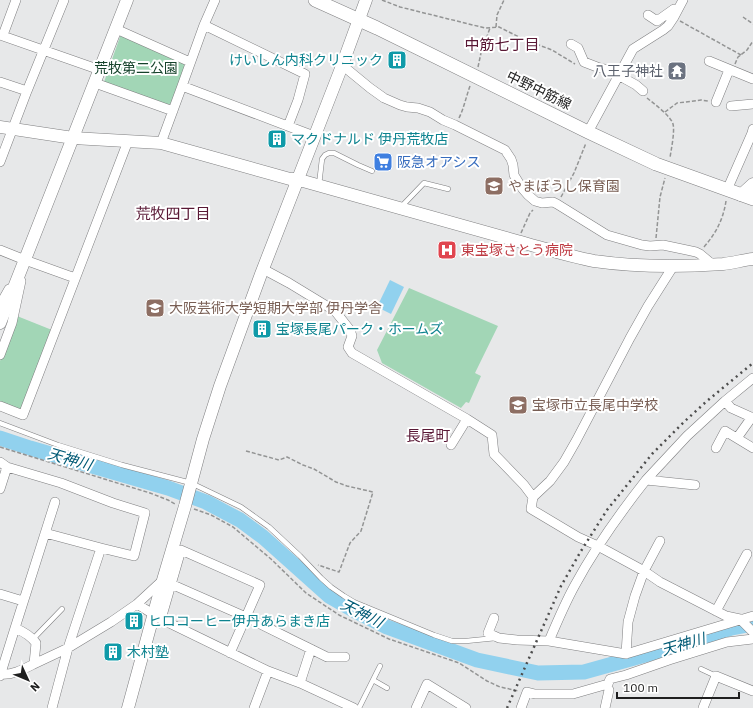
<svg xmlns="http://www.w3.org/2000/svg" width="753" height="708" font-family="'IBM Plex Sans','Noto Sans JP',sans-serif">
  <rect width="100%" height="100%" fill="#e7e8e9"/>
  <path fill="#a2d6b6" d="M121,34L185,63L186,66L171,103L168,105L104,82Z
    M409,288L498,326L475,373L481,376L469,403L466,402L461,408L382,363L377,350Z
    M17,316L52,330L21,410L0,405V361Z"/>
  <path fill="#91d1ee" d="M390,280L404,287L391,314L377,307Z"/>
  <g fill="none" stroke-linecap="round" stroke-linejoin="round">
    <path stroke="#91d1ee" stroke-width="15" d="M0,438L30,448L168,488L206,502L240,520L263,537L329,596L355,611L387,627L477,660L538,673L584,672L670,648L731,628L753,624"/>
    <defs>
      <path id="service" d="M319,185L322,159L325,155L329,153H334L358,165L372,171
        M401,207L424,183L448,189
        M0,423L58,445L122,465L191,483L241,507L269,527L300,556L321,578L331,587L344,596L354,602L434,635L452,641H466L496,638
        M33,639L62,609
        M701,669L716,676
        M373,680L387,688
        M359,708L380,666"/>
      <path id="minor" d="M648,15L657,21L674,9L677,10
        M204,25L305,74L298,100L288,126
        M116,29L190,62
        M0,35L100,70
        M3,35L16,0
        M571,44L578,48L584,62L597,67L620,73
        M709,61L753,79
        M342,65L370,88L384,98L400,105L407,107L418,108L430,112L443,120L455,125L505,150L511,159L513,165L514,175L522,188L528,195L535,201L542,203L553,202L557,204L607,235L642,245L650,246L663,245L696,252L700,254L712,264
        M618,75L636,85L643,91
        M0,82L27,91
        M95,83L173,111
        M182,86L204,25L215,0
        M716,102L729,70
        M731,106L753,104
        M588,132L633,49L663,30L668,26L674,17L683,0
        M161,143L182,86L314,136
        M0,162L27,91L64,0
        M727,190L752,133L753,129
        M0,250L25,260L75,278
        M263,269L289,283L335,311L350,330L352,336L348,347L352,353L467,419L492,435L494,454L524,485L533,497L531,509L578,537L598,546L644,571L660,582L726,616L740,619L753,632
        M0,305L9,289
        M0,355L12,323L21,281
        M725,401L731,408L753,418
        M0,406L23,415L128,141
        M737,438L752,417
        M451,445L467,419
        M716,448L725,431L753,448
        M0,462L7,467L61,483L113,503L145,513L134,556L101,548
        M695,485L646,480L687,436L725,401L753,378
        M0,489L7,467
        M533,497L550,481L564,462L576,441L630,338L648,306L674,265
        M45,533L101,548L68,648L52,708
        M660,541L644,571L635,596L628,622L626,654L753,616
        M171,584L246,617L327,657H345
        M0,594L23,601
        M137,604L161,619L268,671L254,708
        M716,611L747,554
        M494,618L488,633L499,638L517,640L549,641L626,654
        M161,619L181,550L260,585L230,653
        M549,641C557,622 565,603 575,585C595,548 620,513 646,480
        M34,664L68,648L111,622L137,604L163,580
        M268,671L300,683L354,708
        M0,674C11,676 24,669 34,664L36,643C31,636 22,631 15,628L55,502
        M0,676L15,628
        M300,683L311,649
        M416,708L427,684L466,708
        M521,708L527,692L535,694H573L608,684L610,679L626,675L669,660L727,642L753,639
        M605,708L609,690
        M703,708L716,676L753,691"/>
      <path id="tertiary" d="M0,127L73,138L161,143L290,179H297L303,181L517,241C543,248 568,256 594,261C636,267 681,267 723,264C733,263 743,260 753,259
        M741,195L753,184
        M0,323L127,0
        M128,708L163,580L185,506L203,439L220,386L261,274L340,71L366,0"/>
      <path id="secondary" d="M315,0L377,28L588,132L656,164L753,199"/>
    </defs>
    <use href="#service" stroke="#7f7f80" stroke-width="5.5"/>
    <use href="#minor" stroke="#7f7f80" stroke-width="10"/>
    <use href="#tertiary" stroke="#7f7f80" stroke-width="13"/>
    <use href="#secondary" stroke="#7f7f80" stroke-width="14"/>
    <path stroke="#939494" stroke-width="1.5" stroke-dasharray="4 2" stroke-linecap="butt" d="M382,0L400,7L485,28L499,27L523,39L552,50L575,64
      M743,17L753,24
      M680,21L741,55
      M496,27L497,15L504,0
      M735,64L738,57L747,50L753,41
      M478,67L481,53L490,28
      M647,98C653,103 671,116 673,124C675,132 671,150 670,158
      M665,112L677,103L701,100L708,101
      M459,118C464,108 466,97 470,86
      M561,197L574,173L586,143
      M521,233L530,213L533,210
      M656,238L660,197L665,178
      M704,247C716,233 723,220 726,201
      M0,447L150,493L168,500L175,504
      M246,451L279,460L287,457L303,465L314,469L336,482L347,486L373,492L361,531L350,543L339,572L318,565
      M194,509L211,515L233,527L271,559L306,593L339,615L389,639L459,663L487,681L500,687L519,691"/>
    <use href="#service" stroke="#fff" stroke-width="4.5"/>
    <use href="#minor" stroke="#fff" stroke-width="9"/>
    <use href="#tertiary" stroke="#fff" stroke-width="12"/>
    <use href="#secondary" stroke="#fff" stroke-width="13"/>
    <path stroke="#4d4d4d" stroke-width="2.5" stroke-dasharray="2 4" stroke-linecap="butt" d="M507,708L561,586L581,551L607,510L652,454L685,421L707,401L753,363"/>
  </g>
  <defs>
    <symbol id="building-square" viewBox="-11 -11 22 22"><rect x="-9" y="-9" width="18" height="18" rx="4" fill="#0f9aa8" stroke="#fff"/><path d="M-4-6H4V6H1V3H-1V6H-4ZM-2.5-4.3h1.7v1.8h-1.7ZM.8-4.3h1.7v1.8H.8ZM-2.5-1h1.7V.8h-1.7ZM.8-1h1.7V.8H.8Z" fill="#fff"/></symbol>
    <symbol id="temple-square" viewBox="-11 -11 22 22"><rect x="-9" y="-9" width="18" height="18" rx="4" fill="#6b7280" stroke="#fff"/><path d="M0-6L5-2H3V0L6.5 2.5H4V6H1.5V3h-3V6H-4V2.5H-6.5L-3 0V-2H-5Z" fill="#fff"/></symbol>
    <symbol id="supermarket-square" viewBox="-11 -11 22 22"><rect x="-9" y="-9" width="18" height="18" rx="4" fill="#3f7fe0" stroke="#fff"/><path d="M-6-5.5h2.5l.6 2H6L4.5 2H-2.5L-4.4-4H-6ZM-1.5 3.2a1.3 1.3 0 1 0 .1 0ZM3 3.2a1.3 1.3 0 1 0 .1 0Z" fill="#fff"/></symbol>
    <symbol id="school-square" viewBox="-11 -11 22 22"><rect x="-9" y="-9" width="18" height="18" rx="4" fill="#8d6e63" stroke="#fff"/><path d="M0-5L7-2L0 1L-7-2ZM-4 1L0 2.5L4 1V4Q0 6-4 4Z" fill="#fff"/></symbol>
    <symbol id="hospital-square" viewBox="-11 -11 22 22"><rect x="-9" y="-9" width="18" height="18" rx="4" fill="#e0444e" stroke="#fff"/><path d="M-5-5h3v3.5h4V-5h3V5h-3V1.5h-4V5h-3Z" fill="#fff"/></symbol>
    <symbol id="university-square" viewBox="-11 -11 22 22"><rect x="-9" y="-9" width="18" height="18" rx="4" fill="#8d6e63" stroke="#fff"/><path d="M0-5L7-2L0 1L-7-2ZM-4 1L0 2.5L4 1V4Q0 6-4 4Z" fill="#fff"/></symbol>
  </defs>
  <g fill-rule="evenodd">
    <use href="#building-square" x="386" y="49" width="22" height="22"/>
    <use href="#temple-square" x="666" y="60" width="22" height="22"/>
    <use href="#building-square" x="266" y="128" width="22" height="22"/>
    <use href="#supermarket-square" x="372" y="151" width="22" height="22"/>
    <use href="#school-square" x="483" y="175" width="22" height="22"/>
    <use href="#hospital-square" x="436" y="239" width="22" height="22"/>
    <use href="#university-square" x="144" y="297" width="22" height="22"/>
    <use href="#building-square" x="251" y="318" width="22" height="22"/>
    <use href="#school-square" x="507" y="394" width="22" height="22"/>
    <use href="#building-square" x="123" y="610" width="22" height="22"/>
    <use href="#building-square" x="102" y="641" width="22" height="22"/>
  </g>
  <g text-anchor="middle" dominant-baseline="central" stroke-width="4" stroke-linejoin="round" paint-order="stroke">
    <g font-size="14" fill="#0d838f" stroke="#fff" text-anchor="start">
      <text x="383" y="60" text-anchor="end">けいしん内科クリニック</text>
      <text x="291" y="139">マクドナルド 伊丹荒牧店</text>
      <text x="276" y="329">宝塚長尾パーク・ホームズ</text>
      <text x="148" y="621">ヒロコーヒー伊丹あらまき店</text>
      <text x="127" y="652">木村塾</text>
    </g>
    <g font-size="14" fill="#15422b" stroke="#fff">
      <text x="136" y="68">荒牧第二公園</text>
    </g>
    <g font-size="14" fill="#5b616d" stroke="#fff" text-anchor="end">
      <text x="663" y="71">八王子神社</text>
    </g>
    <g font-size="14" fill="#1f1f1f" stroke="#fff">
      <text transform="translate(539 90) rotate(26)">中野中筋線</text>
    </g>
    <g font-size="14" fill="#366cbe" stroke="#fff" text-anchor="start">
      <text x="397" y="162">阪急オアシス</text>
    </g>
    <g font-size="14" fill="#785e54" stroke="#fff" text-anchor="start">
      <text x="508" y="186">やまぼうし保育園</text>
      <text x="169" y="308">大阪芸術大学短期大学部 伊丹学舎</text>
      <text x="532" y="405">宝塚市立長尾中学校</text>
    </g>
    <g font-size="14" fill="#be3a42" stroke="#fff" text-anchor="start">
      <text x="461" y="250">東宝塚さとう病院</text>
    </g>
    <g font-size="15" fill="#591835" stroke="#fff">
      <text x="502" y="44">中筋七丁目</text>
      <text x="173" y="213">荒牧四丁目</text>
      <text x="428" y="435">長尾町</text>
    </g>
    <g font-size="15" font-style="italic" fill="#005a75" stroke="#fff">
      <text transform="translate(70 459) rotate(16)">天神川</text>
      <text transform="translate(362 613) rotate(27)">天神川</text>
      <text transform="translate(683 644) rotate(-16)">天神川</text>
    </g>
  </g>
  <g transform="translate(28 680) rotate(134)" stroke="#ffffff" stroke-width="3" paint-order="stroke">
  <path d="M0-3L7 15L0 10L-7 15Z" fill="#1f1f1f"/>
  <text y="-6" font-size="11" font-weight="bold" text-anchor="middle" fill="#1f1f1f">N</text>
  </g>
  <path d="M617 692v6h122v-6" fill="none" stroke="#1f1f1f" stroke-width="2"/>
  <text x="623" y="692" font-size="12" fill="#1f1f1f" stroke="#ffffff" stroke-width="3" paint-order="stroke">100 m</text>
</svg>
